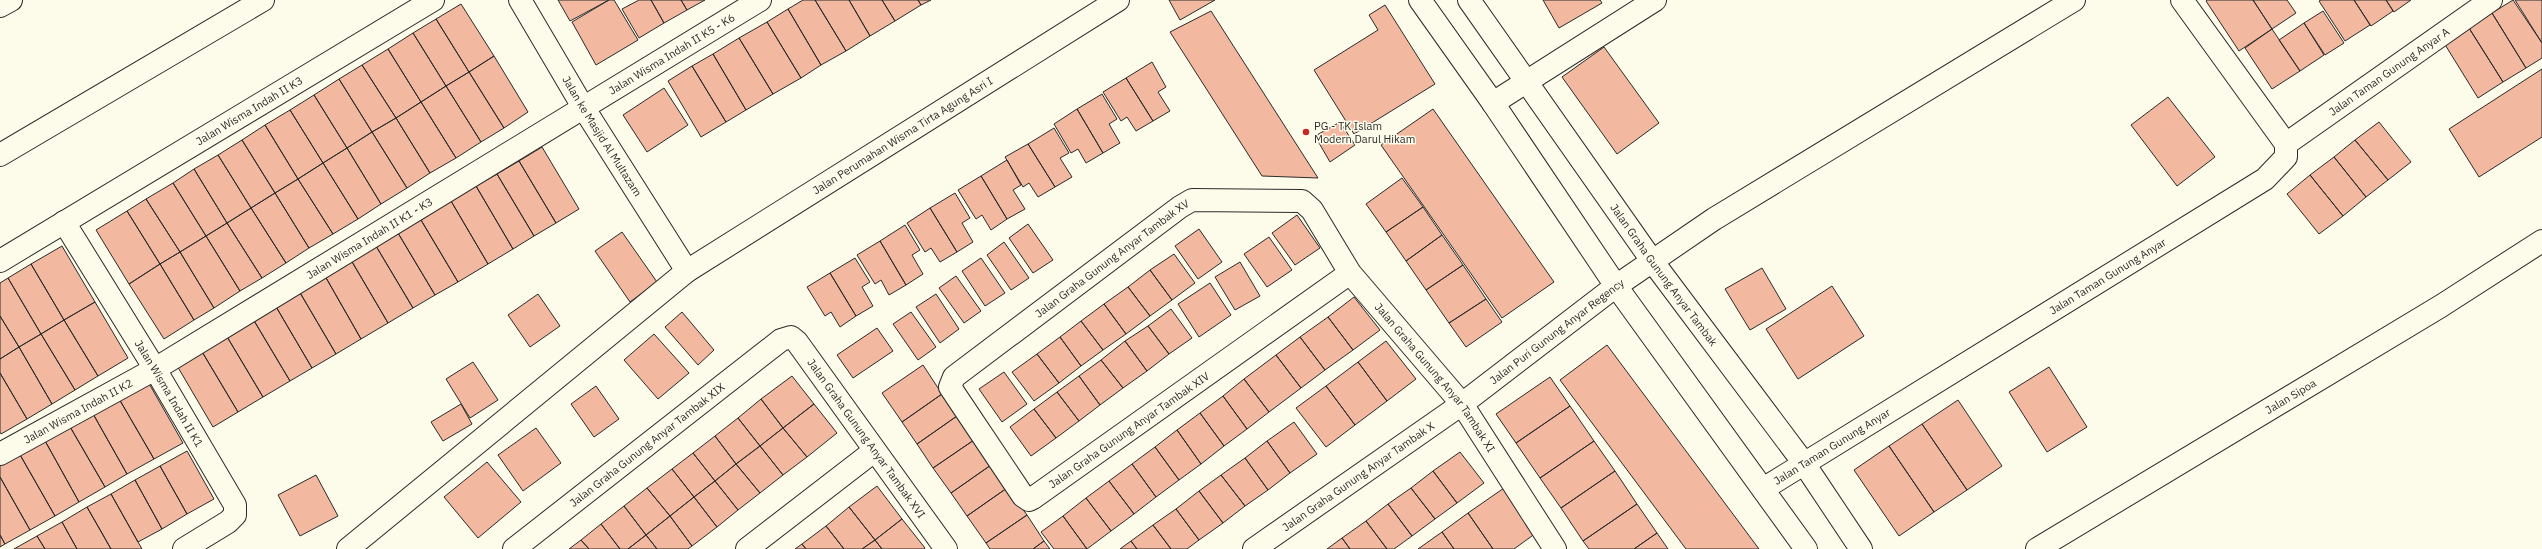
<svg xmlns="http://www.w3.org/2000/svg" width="2542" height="549" font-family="'IBM Plex Sans',sans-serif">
  <rect width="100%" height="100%" fill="#fdfbea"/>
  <path fill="#f2b8a0" stroke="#2b2b2b" d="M558,0H609L570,21Z
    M609,0H614L638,40L596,65L572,22Z
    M639,0H651L664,23L639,38L622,9Z
    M651,0H681L687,10L664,23Z
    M681,0H705L687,10Z
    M803,0H815L846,51L821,65L788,9Z
    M815,0H849L870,36L846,51Z
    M849,0H882L895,21L870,36Z
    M882,0H918L921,5L895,21Z
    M918,0H931L921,5Z
    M1169,0H1215L1180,20Z
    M1543,0H1600L1602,3L1559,28Z
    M2207,0H2253L2272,29L2239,51L2206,1Z
    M2253,0H2287L2296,13L2272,29Z
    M2321,0H2354L2370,25L2345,41L2319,1Z
    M2354,0H2386L2393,11L2371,26Z
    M2386,0H2411L2394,12Z
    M2513,0L2542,43V58L2526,68L2492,13Z
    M2515,0H2542V43Z
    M461,4L494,56L469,72L436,19Z
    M1385,5L1435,84L1354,134L1314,70L1378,30L1369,15Z
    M788,9L821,65L801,78L767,22Z
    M1211,11L1318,178L1262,176L1170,32Z
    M2323,11L2344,43L2325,55L2304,23Z
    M2492,13L2526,68L2503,82L2469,28Z
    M436,19L469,72L446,86L413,33Z
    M767,22L801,78L773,94L739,38Z
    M2304,23L2324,55L2300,71L2279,40Z
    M2469,28L2503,82L2478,98L2444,43Z
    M2272,29L2300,71L2272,89L2245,48Z
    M413,33L446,86L421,102L388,49Z
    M739,38L773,94L746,110L713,54Z
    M1604,47L1659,123L1617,154L1562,77Z
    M388,49L421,102L396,118L362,65Z
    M713,54L746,110L726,122L692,66Z
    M494,56L528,112L504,128L469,72Z
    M1152,62L1166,87L1158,92L1170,111L1153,121L1126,78Z
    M362,65L396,118L372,132L339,79Z
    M692,66L726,122L701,137L668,81Z
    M2542,69V137L2479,177L2449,129Z
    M469,72L504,128L481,142L446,86Z
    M1126,78L1153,121L1136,131L1127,117L1121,121L1103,92Z
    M339,79L372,132L347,148L314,95Z
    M446,86L481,142L456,158L421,102Z
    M664,88L688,125L647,152L623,115Z
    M1102,94L1117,119L1109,124L1120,143L1103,153L1077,109Z
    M314,95L347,148L323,163L290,110Z
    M2168,97L2215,157L2177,186L2131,125Z
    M421,102L456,158L430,173L396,118Z
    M1077,109L1103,153L1086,163L1078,149L1071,153L1054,124Z
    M1433,109L1554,282L1502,318L1381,145Z
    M290,110L323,163L298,179L265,125Z
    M396,118L430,173L407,188L372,132Z
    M1340,122L1355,145L1330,162L1315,136Z
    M2379,122L2411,162L2388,180L2355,140Z
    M265,125L298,179L275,193L242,140Z
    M1054,128L1069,153L1060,158L1072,177L1055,187L1028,144Z
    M372,132L407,188L381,204L347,148Z
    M242,140L275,193L251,208L218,155Z
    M2355,140L2388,180L2366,197L2334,157Z
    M1028,144L1055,187L1038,197L1029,183L1023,187L1005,157Z
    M542,147L579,209L556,223L519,161Z
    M347,148L381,204L358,219L323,163Z
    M218,155L251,208L227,223L194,169Z
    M2334,157L2366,197L2343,216L2310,175Z
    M1007,160L1021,185L1013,190L1025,209L1007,219L981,176Z
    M519,161L556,223L534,236L497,174Z
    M323,163L358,219L333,234L298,179Z
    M194,169L227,223L206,236L173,183Z
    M497,174L534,236L513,249L476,186Z
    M2310,175L2343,216L2319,234L2287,194Z
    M981,176L1007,219L991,230L982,215L976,219L958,190Z
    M1402,178L1423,207L1386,232L1366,204Z
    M298,179L333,234L309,248L275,193Z
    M173,183L206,236L180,252L146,199Z
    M476,186L513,249L488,264L451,201Z
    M275,193L309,248L286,263L251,208Z
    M955,193L970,218L962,223L973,242L957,252L930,208Z
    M146,199L180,252L160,264L127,211Z
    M451,201L488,264L458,282L421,220Z
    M1423,207L1442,235L1406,261L1386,232Z
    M251,208L286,263L262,278L227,223Z
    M930,208L957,252L940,262L931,248L925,252L907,223Z
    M127,211L160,264L129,284L96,230Z
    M1297,215L1320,248L1295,265L1272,233Z
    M421,220L458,282L435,295L398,233Z
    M227,223L262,278L240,291L206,236Z
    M1028,224L1053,260L1033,273L1009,238Z
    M905,225L920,250L912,255L923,274L906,285L880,241Z
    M1199,229L1222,262L1198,279L1175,246Z
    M622,232L657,282L630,302L595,251Z
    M398,233L435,295L413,308L376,246Z
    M1442,235L1463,265L1426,290L1406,261Z
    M206,236L240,291L214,308L180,252Z
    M1269,237L1292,270L1267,287L1244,254Z
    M880,241L906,285L889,295L881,280L875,284L857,255Z
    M1004,242L1029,278L1011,290L987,255Z
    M62,246L95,302L64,320L31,264Z
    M376,246L413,308L388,323L351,260Z
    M180,252L214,308L194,320L160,264Z
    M1174,254L1195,283L1172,300L1150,270Z
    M855,258L870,282L862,287L873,306L856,316L830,273Z
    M981,258L1005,293L985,306L962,271Z
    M351,260L388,323L361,339L325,276Z
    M1240,262L1260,296L1235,310L1215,277Z
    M31,264L64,320L41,334L8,278Z
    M160,264L194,320L164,339L129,284Z
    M1463,265L1486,299L1449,323L1426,290Z
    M1762,268L1786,309L1750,330L1725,289Z
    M1150,270L1172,300L1150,316L1128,287Z
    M830,273L856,316L840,327L831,312L825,316L807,287Z
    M325,276L361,339L336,354L299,291Z
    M956,276L981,311L964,323L939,288Z
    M8,278L41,334L19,347L0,316V283Z
    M1210,283L1231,315L1199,337L1178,304Z
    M1832,286L1864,336L1798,379L1766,329Z
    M1128,287L1150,316L1126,334L1104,304Z
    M299,291L336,354L312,368L275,305Z
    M538,294L560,326L530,347L508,315Z
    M936,294L959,329L940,343L916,307Z
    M1354,297L1380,330L1353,350L1328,317Z
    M1486,299L1502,322L1466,347L1449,323Z
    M95,302L128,358L98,376L64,320Z
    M1104,304L1126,334L1103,350L1081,321Z
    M275,305L312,368L290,381L253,319Z
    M1171,309L1192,338L1169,354L1148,326Z
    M682,312L714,350L698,365L665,327Z
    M911,312L936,347L918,360L893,324Z
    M0,316L19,347L0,359Z
    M1328,317L1353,350L1325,370L1300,337Z
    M253,319L290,381L263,397L226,335Z
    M64,320L98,376L75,390L41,334Z
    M1081,321L1103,350L1081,366L1060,337Z
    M1148,326L1169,354L1147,371L1125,341Z
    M877,328L893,351L853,378L837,355Z
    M41,334L75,390L52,404L19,347Z
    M654,334L689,373L658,399L624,360Z
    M226,335L263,397L238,412L201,350Z
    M1060,337L1081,366L1059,383L1037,354Z
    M1300,337L1325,370L1301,388L1276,355Z
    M1125,341L1147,371L1123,388L1101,360Z
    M1386,341L1416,379L1387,401L1358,362Z
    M1607,345L1759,549H1686L1560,380Z
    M19,347L52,404L27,419L0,373V359Z
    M201,350L238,412L213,427L176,364Z
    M1037,354L1059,383L1034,401L1012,372Z
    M1276,355L1301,388L1269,412L1244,379Z
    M1101,360L1123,388L1100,405L1079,376Z
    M473,362L498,400L470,418L446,379Z
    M1358,362L1387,401L1355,425L1326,386Z
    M923,365L942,394L902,422L882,393Z
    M2049,367L2087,427L2047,452L2009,392Z
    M1004,372L1027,404L1002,422L979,389Z
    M0,373L27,419L1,434L0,432Z
    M792,376L814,404L783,428L761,399Z
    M1079,376L1100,405L1079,421L1057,392Z
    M1550,377L1570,406L1516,443L1496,414Z
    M1244,379L1269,412L1247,429L1223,396Z
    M147,380L183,443L154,459L118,397Z
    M596,386L619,419L594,437L571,404Z
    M1326,386L1355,425L1326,447L1296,408Z
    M1057,392L1079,421L1056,438L1034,409Z
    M942,394L957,416L917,444L902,422Z
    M1223,396L1247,429L1224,446L1200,413Z
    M118,397L154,459L127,474L92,412Z
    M761,399L783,428L760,446L738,418Z
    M1958,400L2002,466L1967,490L1922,424Z
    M461,404L472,424L443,441L431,422Z
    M814,404L837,433L807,457L783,428Z
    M1570,406L1594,441L1540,478L1516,443Z
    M1034,409L1056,438L1031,456L1010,427Z
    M92,412L127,474L105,487L69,425Z
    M1200,413L1224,446L1201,464L1177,430Z
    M957,416L974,440L933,468L917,444Z
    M738,418L760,446L736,464L715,436Z
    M1294,422L1317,454L1290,473L1267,441Z
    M1922,424L1967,490L1934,512L1889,446Z
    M69,425L105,487L79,502L44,439Z
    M536,428L561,463L523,491L498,455Z
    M783,428L807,457L783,475L760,446Z
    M1177,430L1201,464L1179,480L1155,447Z
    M715,436L736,464L715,481L693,453Z
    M44,439L79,502L55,516L19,453Z
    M974,440L991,465L951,493L933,468Z
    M1267,441L1290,473L1268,490L1245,458Z
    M1594,441L1615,471L1561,508L1540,478Z
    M760,446L783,475L760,493L736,464Z
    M1889,446L1934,512L1899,536L1854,470Z
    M1155,447L1179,480L1156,497L1132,464Z
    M187,451L214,499L187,514L160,466Z
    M1460,452L1484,483L1457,503L1433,471Z
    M19,453L55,516L30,530L0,477V464Z
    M693,453L715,481L694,497L672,469Z
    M1245,458L1268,490L1245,506L1221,475Z
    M487,462L521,502L478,538L444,497Z
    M736,464L760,493L738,510L715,481Z
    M1132,464L1156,497L1134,514L1109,481Z
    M991,465L1007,488L967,516L951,493Z
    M160,466L187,514L162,529L135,480Z
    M672,469L694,497L670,516L647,488Z
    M1433,471L1457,503L1435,519L1411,488Z
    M1615,471L1637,504L1583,541L1561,508Z
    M316,475L338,516L300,536L278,495Z
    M1221,475L1245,506L1223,523L1199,491Z
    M0,477L30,530L5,544L0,535Z
    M135,480L162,529L138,542L111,494Z
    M715,481L738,510L717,527L694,497Z
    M1109,481L1134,514L1111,531L1086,498Z
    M877,486L902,519L875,540L849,507Z
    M647,488L670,516L646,535L624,506Z
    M1007,488L1027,515L986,543L967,516Z
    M1411,488L1435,519L1412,536L1388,504Z
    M1504,488L1536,533L1514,549H1493L1468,513Z
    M1199,491L1223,523L1199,540L1176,509Z
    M111,494L138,542L142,549H111L87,507Z
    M694,497L717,527L692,546L670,516Z
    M1086,498L1111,531L1087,549L1063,516Z
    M1388,504L1412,536L1394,549H1387L1366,521Z
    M1637,504L1657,533L1634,549H1589L1583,541Z
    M624,506L646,535L628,549H620L601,524Z
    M87,507L111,549H77L62,522Z
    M849,507L875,540L862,549H844L826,526Z
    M1176,509L1199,540L1187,549H1171L1153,525Z
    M1468,513L1493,549H1454L1442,532Z
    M1027,515L1044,541L1033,549H990L986,543Z
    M670,516L692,546L688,549H657L646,535Z
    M1063,516L1087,549H1054L1041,532Z
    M902,519L925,548L924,549H882L875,540Z
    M1366,521L1387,549H1350L1342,538Z
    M62,522L77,549H45L37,536Z
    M601,524L620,549H589L581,540Z
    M1153,525L1171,549H1137L1131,541Z
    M826,526L844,549H806L802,544Z
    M1442,532L1454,549H1418Z
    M1657,533L1668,549H1634Z
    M0,535L5,544L0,547Z
    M646,535L657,549H628Z
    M37,536L45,549H14Z
    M1342,538L1350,549H1327Z
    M581,540L589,549H569Z
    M875,540L882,549H862Z
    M1044,541L1050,549H1033Z
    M1131,541L1137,549H1120Z
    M802,544L806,549H795Z"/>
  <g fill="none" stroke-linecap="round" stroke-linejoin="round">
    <defs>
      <g id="minor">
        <path id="s1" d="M520,0L583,107L687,271"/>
        <path d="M1420,0L1493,103L1616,286L1806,549"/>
        <path id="s2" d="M1469,0L1653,262L1803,462L1861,549"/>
        <path d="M0,6L11,0"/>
        <path d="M1493,103L1655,0"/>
        <path id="s3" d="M2286,144L2491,0"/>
        <path d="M0,155L263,0"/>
        <path id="s4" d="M64,222L155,369L235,505V515L228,522L184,549"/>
        <path id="s5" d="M0,261L433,0"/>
        <path id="s6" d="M1350,273L1033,498L1029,500L1023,496L950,387L954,377L1180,207L1192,200L1302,201L1312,210L1350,273L1462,404L1555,549"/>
        <path id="s7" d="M0,454L155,369L760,0"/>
        <path id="s8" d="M1763,489L2265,179L2286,157V144L2182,0"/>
        <path id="s9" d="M348,549L687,271L1118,0"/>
        <path id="s10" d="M514,549L781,340L791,337L797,342L946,549"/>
        <path d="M747,549L874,451"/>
        <path id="s11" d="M1254,549L1462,404L1616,286L1714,219L2074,0"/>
        <path id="s12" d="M2037,549L2441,306L2542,241"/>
      </g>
    </defs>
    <use href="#minor" stroke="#2b2b2b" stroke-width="24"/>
    <use href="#minor" stroke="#fdfbea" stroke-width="22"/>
  </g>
  <circle fill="#c62828" stroke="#fdfbea" stroke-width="1.5" cx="1306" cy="132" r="4"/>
  <g text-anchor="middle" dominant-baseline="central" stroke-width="3" stroke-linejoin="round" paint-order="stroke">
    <g font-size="11" fill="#2b2b2b" stroke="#fdfbea">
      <text stroke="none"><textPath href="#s7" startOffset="782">Jalan Wisma Indah II K5 - K6</textPath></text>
      <text stroke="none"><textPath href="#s3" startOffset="126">Jalan Taman Gunung Anyar A</textPath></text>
      <text stroke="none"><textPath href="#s5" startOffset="291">Jalan Wisma Indah II K3</textPath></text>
      <text stroke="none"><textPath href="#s1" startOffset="159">Jalan ke Masjid Al Multazam</textPath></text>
      <text stroke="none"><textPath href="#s9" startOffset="693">Jalan Perumahan Wisma Tirta Agung Asri I</textPath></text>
      <text stroke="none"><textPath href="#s7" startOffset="428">Jalan Wisma Indah II K1 - K3</textPath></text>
      <text stroke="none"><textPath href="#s6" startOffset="740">Jalan Graha Gunung Anyar Tambak XV</textPath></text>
      <text stroke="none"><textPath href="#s2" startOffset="337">Jalan Graha Gunung Anyar Tambak</textPath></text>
      <text stroke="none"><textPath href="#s8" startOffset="405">Jalan Taman Gunung Anyar</textPath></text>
      <text stroke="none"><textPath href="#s11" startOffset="373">Jalan Puri Gunung Anyar Regency</textPath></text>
      <text stroke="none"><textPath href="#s6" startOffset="1171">Jalan Graha Gunung Anyar Tambak XI</textPath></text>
      <text stroke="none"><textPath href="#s4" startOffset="201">Jalan Wisma Indah II K1</textPath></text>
      <text stroke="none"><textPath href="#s12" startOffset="296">Jalan Sipoa</textPath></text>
      <text stroke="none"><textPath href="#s7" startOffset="89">Jalan Wisma Indah II K2</textPath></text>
      <text transform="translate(1129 430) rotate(-35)">Jalan Graha Gunung Anyar Tambak XIV</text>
      <text stroke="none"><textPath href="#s10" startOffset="476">Jalan Graha Gunung Anyar Tambak XVI</textPath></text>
      <text stroke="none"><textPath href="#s10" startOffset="169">Jalan Graha Gunung Anyar Tambak XIX</textPath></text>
      <text stroke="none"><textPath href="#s8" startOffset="81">Jalan Taman Gunung Anyar</textPath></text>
      <text stroke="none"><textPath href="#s11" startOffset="127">Jalan Graha Gunung Anyar Tambak X</textPath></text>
    </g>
    <g font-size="11" fill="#2b2b2b" stroke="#fdfbea" text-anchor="start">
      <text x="1314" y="126">PG - TK Islam<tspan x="1314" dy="13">Modern Darul Hikam</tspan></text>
    </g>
  </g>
</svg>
